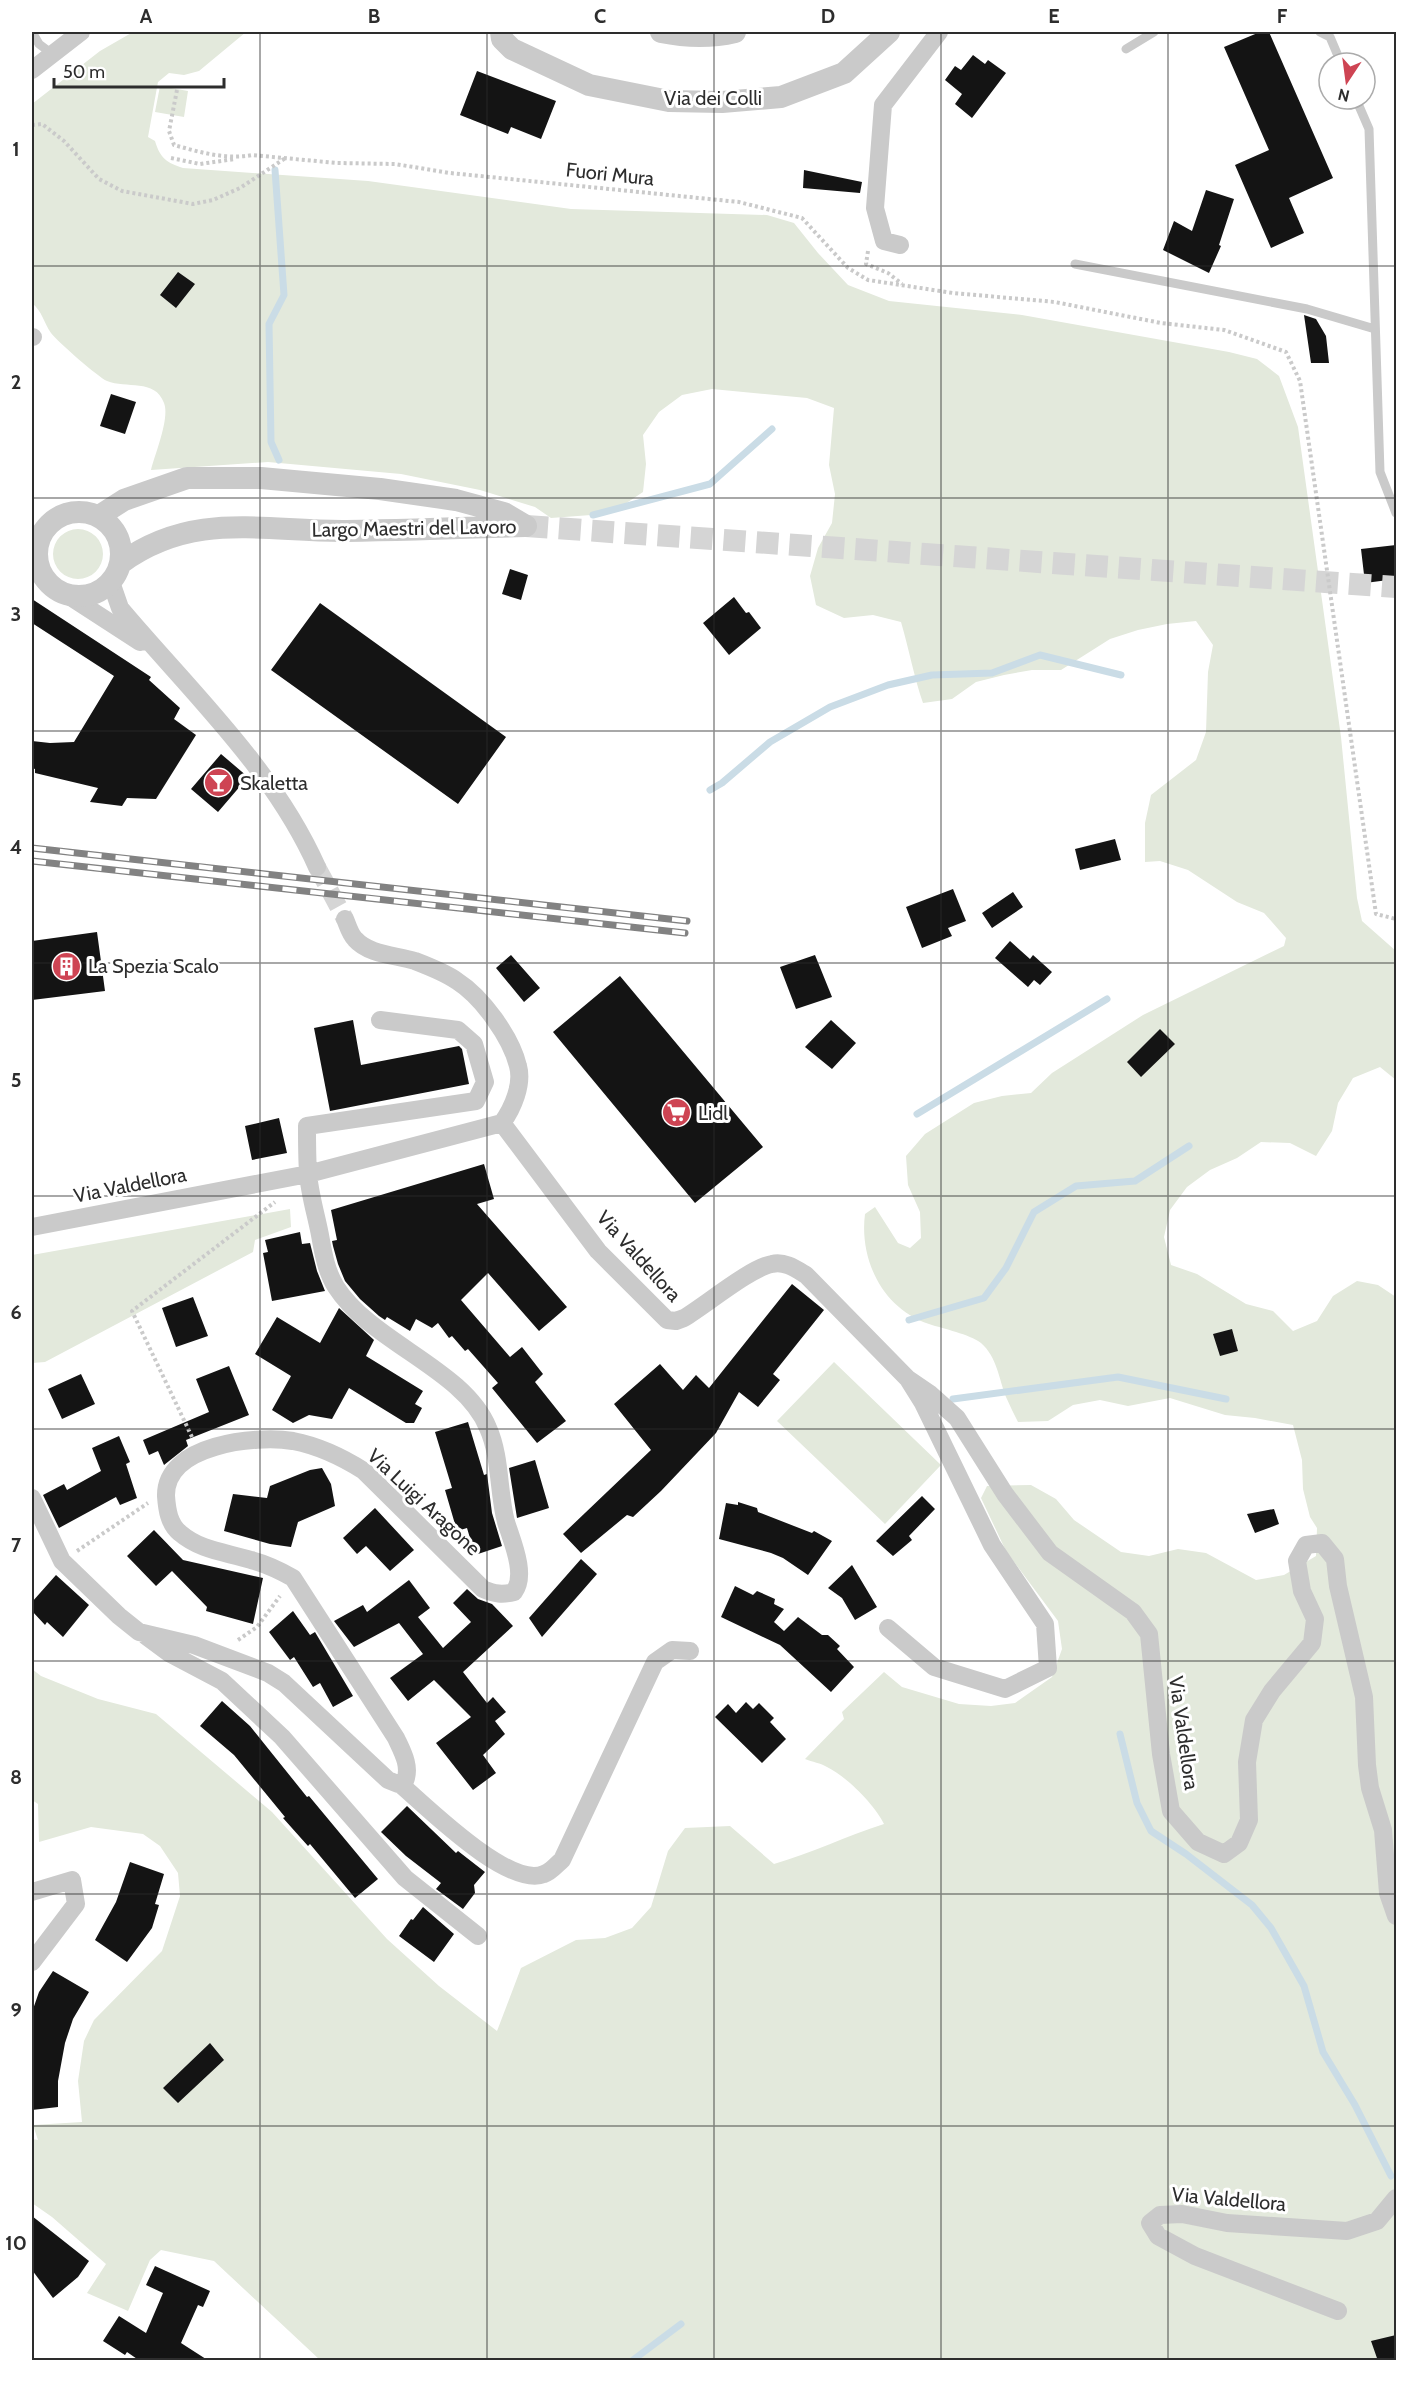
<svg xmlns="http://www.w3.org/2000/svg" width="1428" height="2392" font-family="Cabin,sans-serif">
  <rect width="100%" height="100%" fill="#fff"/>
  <path fill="#e3e9dc" d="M133,32H246L199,71L184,75L169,73L158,82L148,137L155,141C160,158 167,163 183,168L368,181L571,209L767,215L794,223L818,253L848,285L889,301L1022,315L1229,352L1257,359L1279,376L1298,427L1341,737L1357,898L1362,921L1396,951V1080L1380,1067L1353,1078L1338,1103L1332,1131L1316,1156L1290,1143L1261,1142L1237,1158L1210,1170L1187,1187L1170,1210L1164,1237L1171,1265L1197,1274L1246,1304L1273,1311L1293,1331L1317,1321L1333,1296L1357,1281L1378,1285L1396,1297V2360H320L214,2261L161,2250L150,2260L128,2311L87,2293L106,2264L52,2217L32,2203V2139L38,2140L33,2125L82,2122L78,2081L84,2041L94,2020L162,1951L180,1896L178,1873L160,1846L143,1834L91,1827L39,1842L38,1804L32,1800V1669L41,1676L98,1699L156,1714L272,1812L387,1939L439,1986L497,2031L521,1968L576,1940L605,1938L632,1928L651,1907L668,1851L685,1828L730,1826L774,1864C812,1853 846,1836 884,1824C875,1805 846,1776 827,1767C821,1763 812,1762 805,1759L844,1719L842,1712L884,1672L902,1687L959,1704L991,1706L1015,1703L1052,1677L1062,1649L1058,1621L1006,1551L981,1498L987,1486L1031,1485L1056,1499L1074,1520L1121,1552L1149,1556L1178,1549L1206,1553L1256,1580L1284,1575L1316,1556L1317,1528L1310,1517L1303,1489L1302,1460L1293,1425L1255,1418L1225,1415L1170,1398L1128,1406L1100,1400L1073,1405L1048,1421L1018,1422C1014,1414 1010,1406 1006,1397C999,1379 997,1357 981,1343C969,1334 944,1329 929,1324C883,1309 859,1260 865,1214L875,1207L898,1243L910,1248L921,1238L920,1212L908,1185L906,1156L925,1134L974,1103L1002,1096L1031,1093L1052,1073L1143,1015L1284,946L1286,938L1264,913L1237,902L1188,870L1160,861L1145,862V823L1151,795L1196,760L1206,732L1208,672L1213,645L1196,621L1167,624L1138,630L1110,639L1061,670H1032L1004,675L976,682L952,699L923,703C914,677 909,649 901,622L873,615L844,618L816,605L810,576L818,548L832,523L835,494L829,465L834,408L807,398L712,389L682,395L659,412L643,435L646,464L643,492L619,508L591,515L551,518L535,507L480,490L401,474L268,462L151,470C155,454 170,418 164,403C155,378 126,389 107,381C98,377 58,342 51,333C44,323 42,311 32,303V104L100,51Z
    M160,86L188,91L184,117L155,112Z
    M53 554a25 25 0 1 1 50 0a25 25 0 1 1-50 0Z
    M290,1209L291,1227L255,1240L253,1252L45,1362L32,1363V1255Z
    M834,1362L941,1465L885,1524L777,1421Z"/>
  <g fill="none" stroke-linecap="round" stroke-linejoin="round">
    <path stroke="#cadce6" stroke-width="7" d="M275,170L284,295L269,324L271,442L279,460
      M593,515L710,484L772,429
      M710,790L722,783L770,742L830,707L888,685L932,675L992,673L1040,655L1121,675
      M917,1114L1107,999
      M909,1320L984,1298L1006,1268L1034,1212L1076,1186L1135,1181L1189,1146
      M953,1399L1118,1377L1226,1399
      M1120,1734L1137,1803L1151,1831L1186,1854L1252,1905L1271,1928L1304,1986L1323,2052L1355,2105L1391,2176
      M633,2360L681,2324"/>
  </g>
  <path fill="#141414" d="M1260,32H1269L1333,178L1289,198L1304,233L1271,248L1235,165L1269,150L1224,47Z
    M973,55L985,64L988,60L1006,73L972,118L955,104L962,94L945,80L955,66L961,70Z
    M477,71L556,101L541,139L511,127L508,134L460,115Z
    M804,170L862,182L860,193L803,188Z
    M1206,190L1234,199L1219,245L1221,246L1209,273L1163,250L1174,221L1192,231Z
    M178,272L195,284L176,308L160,295Z
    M1304,315L1316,319L1326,336L1329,363H1311Z
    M111,394L136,402L125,434L100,426Z
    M1396,545V579L1365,583L1361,549Z
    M510,569L528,575L521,600L502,594Z
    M734,597L746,613L749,612L761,628L729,655L703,623Z
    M32,599L151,677L149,680L180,708L174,719L196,735L156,799L127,798L122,806L90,802L98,788L35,773V769L32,768V741L50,743L74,742L114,676L32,623Z
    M320,603L506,737L458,804L271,670Z
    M221,754L248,777L218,812L191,789Z
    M1115,839L1121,860L1080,870L1075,849Z
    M953,889L966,921L948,928L952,936L922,948L906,907Z
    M1013,892L1023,907L992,928L982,913Z
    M97,932L105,991L32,1000V941Z
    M1010,941L1030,959L1033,955L1052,972L1040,985L1034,980L1028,987L995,958Z
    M511,955L540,988L524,1002L496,968Z
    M815,955L832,997L796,1009L780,967Z
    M620,976L763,1147L695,1203L553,1032Z
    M353,1020L361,1065L459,1046L462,1049L469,1084L330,1111L314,1028Z
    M831,1020L856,1043L832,1069L805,1047Z
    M1160,1029L1175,1044L1141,1077L1127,1062Z
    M279,1118L287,1153L252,1160L245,1126Z
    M484,1164L494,1199L477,1204L567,1307L539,1331L488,1273L461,1300L510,1357L522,1347L543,1374L535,1382L566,1421L537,1443L492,1388L498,1383L468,1349L465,1351L452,1336L449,1338L438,1323L432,1328L416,1319L410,1331L387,1317L385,1320L379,1316L360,1299L345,1281L338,1264L333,1246L332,1241L337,1240L331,1210Z
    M300,1232L302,1244L310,1243L317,1271L325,1291L272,1301L263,1253L268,1252L265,1240Z
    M792,1284L824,1310L773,1374L780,1380L758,1407L739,1392L716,1433L661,1491L633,1517L627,1515L581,1553L563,1534L651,1450L614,1404L660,1364L683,1390L696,1375L709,1388Z
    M193,1297L208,1336L176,1347L162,1308Z
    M339,1308L374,1340L366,1356L423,1391L415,1404L422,1408L414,1423H406L349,1388L332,1419L309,1415L293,1423L272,1410L291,1376L255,1354L277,1317L320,1343Z
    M1232,1329L1238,1351L1220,1356L1213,1334Z
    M229,1366L249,1415L186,1440L188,1446L164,1465L158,1451L149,1455L143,1440L209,1412L196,1379Z
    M81,1374L95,1404L62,1419L48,1389Z
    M468,1422L484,1475L487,1474L492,1513L502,1546L475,1555L467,1528L457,1531L445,1490L452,1488L435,1432Z
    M119,1436L130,1462L126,1464L137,1498L120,1505L116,1497L59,1528L43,1495L64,1484L67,1490L101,1471L92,1448Z
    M535,1460L549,1508L517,1518L509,1468Z
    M322,1468L331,1484L335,1506L298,1522L291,1547L270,1544L224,1531L233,1494L267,1498L270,1486L310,1470Z
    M922,1496L935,1509L909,1536L912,1540L893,1556L876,1541Z
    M738,1502L757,1508L758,1512L812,1533L814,1531L832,1541L808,1575L783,1558L771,1553L719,1539L726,1503L738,1505Z
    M375,1508L414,1550L390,1571L366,1546L357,1554L343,1538Z
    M1274,1509L1279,1524L1255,1533L1247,1514Z
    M154,1530L183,1560L263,1578L253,1624L206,1611L207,1607L172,1571L156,1586L127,1556Z
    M581,1559L597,1574L542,1637L529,1618Z
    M852,1565L877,1607L855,1620L842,1598L828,1588Z
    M56,1575L89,1605L63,1637L47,1622L45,1625L32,1611V1602Z
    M409,1580L430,1608L418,1617L443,1648L471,1622L453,1603L467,1589L478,1599L492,1604L513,1626L463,1672L487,1703L493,1697L506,1712L495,1721L505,1734L483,1755L496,1773L473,1790L436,1743L471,1717L434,1680L408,1701L390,1678L423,1654L399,1623L354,1647L334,1621L363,1605L367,1612Z
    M735,1586L753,1595L757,1591L775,1599L774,1604L784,1609L774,1622L784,1631L798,1617L822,1635H828L840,1646L837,1649L854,1667L831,1692L780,1645L721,1617Z
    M293,1611L310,1635L315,1632L353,1696L333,1707L320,1683L313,1687L294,1657L290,1660L269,1632Z
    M222,1701L250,1726L307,1797L309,1796L378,1879L355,1898L310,1844L308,1846L283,1818L285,1817L234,1755L200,1726Z
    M746,1702L753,1709L759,1703L774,1718L770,1722L786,1739L762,1763L715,1717L728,1704L736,1713Z
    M407,1806L456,1853L458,1851L485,1872L474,1885L475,1893L463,1909L436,1889L441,1883L406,1856L381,1832Z
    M130,1862L164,1874L155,1904L159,1905L152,1928L127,1962L95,1940L116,1902Z
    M423,1907L454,1934L434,1962L399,1936L411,1919L413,1920Z
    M53,1971L89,1992L73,2019L65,2043L58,2081V2107L32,2110V2012L39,1992Z
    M210,2043L224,2060L178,2103L163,2088Z
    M32,2216L89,2261L78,2277L53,2298L32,2270Z
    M155,2266L210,2291L203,2307L198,2305L181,2343L209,2361H140L127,2352L125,2355L103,2341L119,2316L146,2333L163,2293L146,2285Z
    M1396,2335V2361H1378L1371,2341Z"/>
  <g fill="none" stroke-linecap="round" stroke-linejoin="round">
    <path stroke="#d5d5d5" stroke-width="18" stroke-dasharray="18 9" stroke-linecap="butt" d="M317,867L345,919"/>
    <path stroke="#d5d5d5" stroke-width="22" stroke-dasharray="22 11" stroke-linecap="butt" d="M526,526L1396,587"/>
    <path stroke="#cacaca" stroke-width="4" stroke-dasharray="3 3" stroke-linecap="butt" d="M177,90L169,131L174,145C199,152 226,160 252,155L337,163L395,164L450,173L739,202L802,218L848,268L868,280L953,293L1055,302L1161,323L1224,330L1286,352L1300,381L1376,914L1396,919
      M32,125L42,124L64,141L99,179L122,191L193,204L213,200L240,188L287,157
      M171,158L200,164L235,159
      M868,251L866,264L888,273L902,284
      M192,1437L132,1311L275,1202
      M77,1551L148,1503
      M238,1640L257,1627L280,1596"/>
    <path stroke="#cacaca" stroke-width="9" d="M32,32L39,44L51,53
      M1320,32L1330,37L1341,63
      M1126,49L1154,32
      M1356,99L1369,129L1380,472L1396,513
      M1075,264L1307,309L1375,329"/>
    <path stroke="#cacaca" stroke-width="18" d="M32,70L81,32
      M900,245L884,241L875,208L883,105L939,32
      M32,337H33
      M111,582L120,608C189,690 273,768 317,867
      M66,594L140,642
      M502,1123L598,1251L667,1320L676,1321L684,1318C706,1305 750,1268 772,1264C785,1261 796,1269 806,1275L908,1379L923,1403L992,1545L1045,1624L1048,1668L1005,1689L934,1667L888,1628
      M32,1227L308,1174L502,1123C513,1108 523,1084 518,1066C511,1037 482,997 457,981C446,973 428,966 415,961C396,955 369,955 355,939C350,934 348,926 345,919
      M908,1379L930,1394L957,1418L1005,1494L1050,1553L1133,1612L1149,1634L1161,1754L1171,1811L1198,1842L1224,1854L1239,1843L1249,1820L1247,1762L1254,1720L1272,1691L1312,1643L1315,1619L1302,1591L1297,1561L1306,1545L1322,1543L1335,1559L1338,1586L1364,1697L1367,1765L1370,1788L1383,1830L1388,1893L1396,1916
      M32,1498L62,1561L119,1616L139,1632L194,1645L268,1673L284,1683L388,1780L398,1784L405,1781C411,1766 402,1751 396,1738L293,1578C279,1570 266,1564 251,1560C226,1552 201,1551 180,1533C169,1524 167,1510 166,1496C165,1444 256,1435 293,1441C319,1446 342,1457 364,1471L483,1589C495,1594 502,1595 514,1592C527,1575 512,1541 506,1522C498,1492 501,1457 488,1428C464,1369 372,1343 336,1287C326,1271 323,1252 320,1235C316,1214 309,1192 308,1172C307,1157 307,1141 307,1126L476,1101L485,1082L474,1044L458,1030L380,1020
      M146,1636L169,1653L222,1681L282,1737L405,1878L478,1936
      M400,1784C427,1807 509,1889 544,1874C551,1872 557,1864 562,1860L655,1662L672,1650L690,1651
      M32,1892L72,1880L76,1904L32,1962
      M1338,2311L1195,2256L1158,2236L1150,2223L1160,2215L1182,2214L1227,2223L1347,2231L1377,2221L1396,2198"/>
    <path stroke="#cacaca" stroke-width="22" d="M501,32L502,39L512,49L589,85L669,101L722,102L781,97L844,73L889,32
      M661,32C686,37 710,38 735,32
      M37 554a42 42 0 1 1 84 0a42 42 0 1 1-84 0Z
      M99,516L124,500L187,478H261L380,489L456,500L504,513L526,526
      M121,563C194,510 264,532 346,531C406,530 466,528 525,526"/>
    <defs>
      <path id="rail" d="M32,848L687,921
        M32,861L685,933"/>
    </defs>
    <use href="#rail" stroke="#828282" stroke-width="7"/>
    <use href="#rail" stroke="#fff" stroke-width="4.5" stroke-dasharray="14" stroke-linecap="butt"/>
  </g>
  <path fill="none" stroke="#2d2d2d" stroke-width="1.5" stroke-opacity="0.55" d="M260,32V2360M487,32V2360M714,32V2360M941,32V2360M1168,32V2360M32,266H1396M32,498H1396M32,731H1396M32,963H1396M32,1196H1396M32,1429H1396M32,1661H1396M32,1894H1396M32,2126H1396"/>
  <defs>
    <symbol id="bar-disc" viewBox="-11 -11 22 22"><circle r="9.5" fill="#ce4453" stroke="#fff"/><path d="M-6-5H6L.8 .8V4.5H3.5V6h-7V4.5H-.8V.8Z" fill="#fff"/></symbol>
    <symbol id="building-disc" viewBox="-11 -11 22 22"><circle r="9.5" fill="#ce4453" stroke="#fff"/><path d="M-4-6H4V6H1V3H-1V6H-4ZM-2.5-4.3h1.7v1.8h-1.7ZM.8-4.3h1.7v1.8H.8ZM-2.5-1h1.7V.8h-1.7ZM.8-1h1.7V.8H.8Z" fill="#fff"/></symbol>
    <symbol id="supermarket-disc" viewBox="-11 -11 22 22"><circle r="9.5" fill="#ce4453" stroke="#fff"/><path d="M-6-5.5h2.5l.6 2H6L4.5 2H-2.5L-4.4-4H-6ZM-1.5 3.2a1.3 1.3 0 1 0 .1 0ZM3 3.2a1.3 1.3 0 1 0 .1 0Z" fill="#fff"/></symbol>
  </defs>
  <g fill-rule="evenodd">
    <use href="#bar-disc" x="202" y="766" width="33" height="33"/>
    <use href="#building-disc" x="50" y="950" width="33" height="33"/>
    <use href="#supermarket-disc" x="660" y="1096" width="33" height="33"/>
  </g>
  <g text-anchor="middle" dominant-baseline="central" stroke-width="6" stroke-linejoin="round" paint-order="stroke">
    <g font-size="20" fill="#2d2d2d" stroke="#fff">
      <text x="713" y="98">Via dei Colli</text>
      <text transform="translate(610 174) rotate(6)">Fuori Mura</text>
      <text transform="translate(414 528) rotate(-1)">Largo Maestri del Lavoro</text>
      <text transform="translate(130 1185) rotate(-11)">Via Valdellora</text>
      <text transform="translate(639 1256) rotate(48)">Via Valdellora</text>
      <text transform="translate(424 1502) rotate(43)">Via Luigi Aragone</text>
      <text transform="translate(1184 1733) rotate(82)">Via Valdellora</text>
      <text transform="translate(1229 2199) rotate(5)">Via Valdellora</text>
    </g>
    <g font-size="20" fill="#2d2d2d" stroke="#fff" text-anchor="start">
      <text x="240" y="783">Skaletta</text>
      <text x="88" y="966">La Spezia Scalo</text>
      <text x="698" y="1113">Lidl</text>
    </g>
  </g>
  <rect width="1428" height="2392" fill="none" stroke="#ffffff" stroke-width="66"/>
  <g transform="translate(1347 81) rotate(193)"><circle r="28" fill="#ffffff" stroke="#ababab" stroke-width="1.5"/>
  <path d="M0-4.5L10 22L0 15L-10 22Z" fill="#ce4453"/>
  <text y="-9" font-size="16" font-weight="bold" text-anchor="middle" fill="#2d2d2d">N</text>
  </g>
  <path d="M54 78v9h170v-9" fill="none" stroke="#2d2d2d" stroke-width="3"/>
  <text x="63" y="78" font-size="18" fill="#2d2d2d" stroke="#ffffff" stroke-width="4.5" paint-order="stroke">50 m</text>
  <rect x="33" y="33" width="1362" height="2326" fill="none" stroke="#2d2d2d" stroke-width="2"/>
  <g font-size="20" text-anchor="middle" font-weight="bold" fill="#2d2d2d">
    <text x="146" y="23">A</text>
    <text x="374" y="23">B</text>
    <text x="600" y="23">C</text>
    <text x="828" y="23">D</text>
    <text x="1054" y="23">E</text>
    <text x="1282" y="23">F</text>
    <text x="16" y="156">1</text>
    <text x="16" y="389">2</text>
    <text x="16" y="621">3</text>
    <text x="16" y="854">4</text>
    <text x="16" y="1087">5</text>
    <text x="16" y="1319">6</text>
    <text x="16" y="1552">7</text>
    <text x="16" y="1784">8</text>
    <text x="16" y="2017">9</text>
    <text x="16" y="2250">10</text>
  </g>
</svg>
